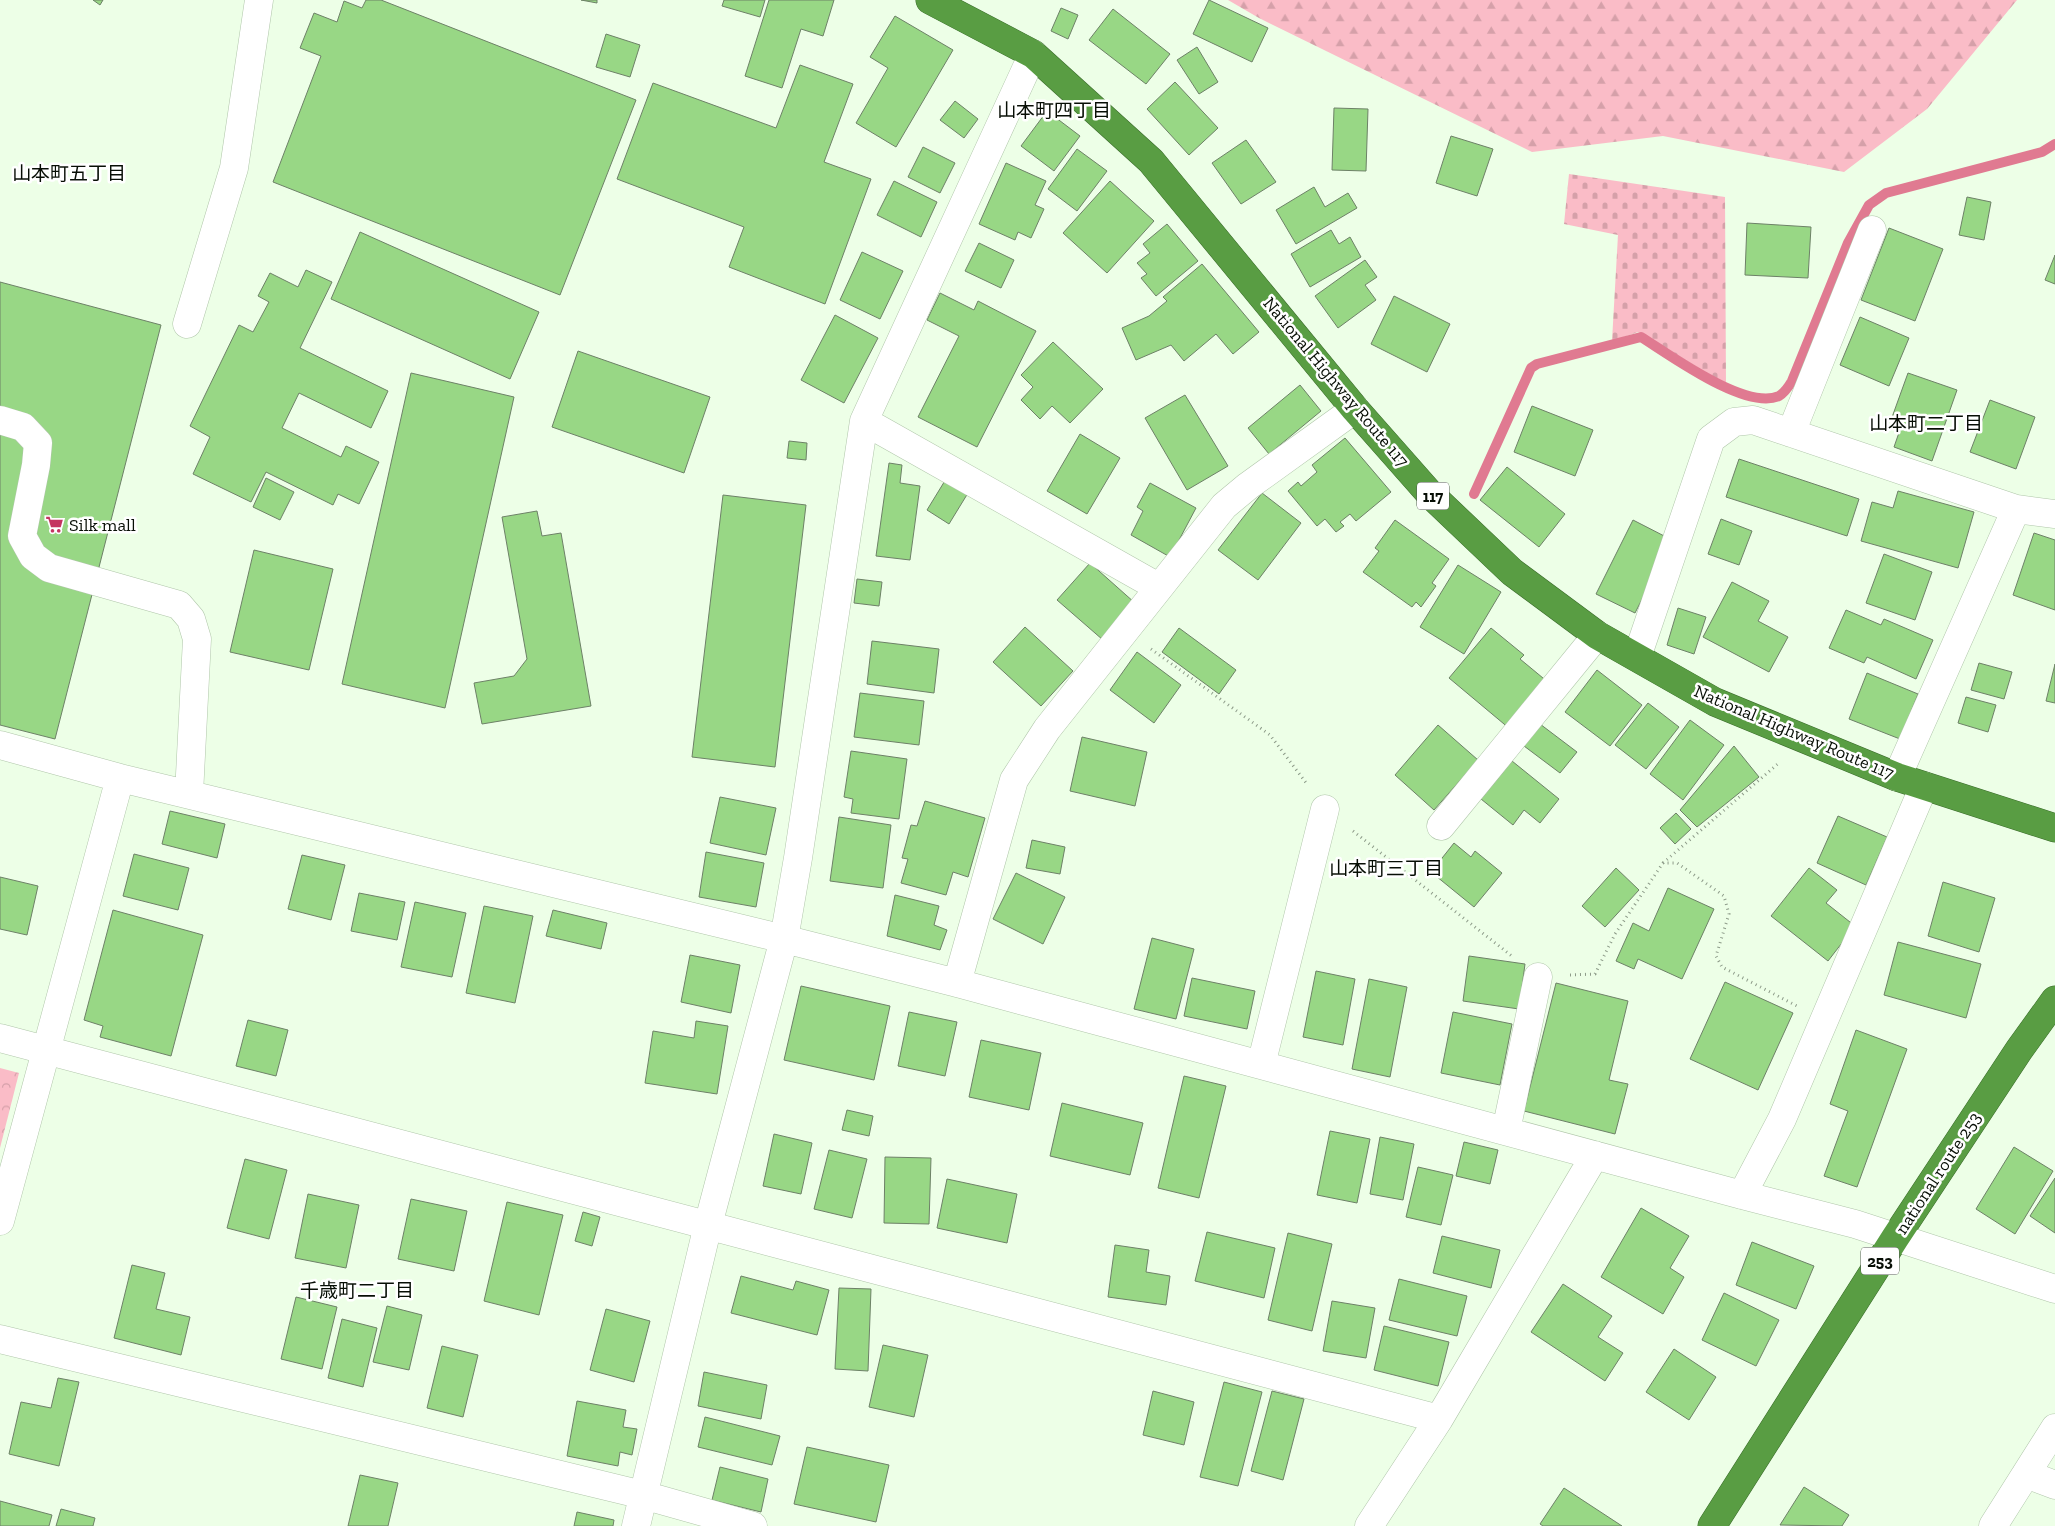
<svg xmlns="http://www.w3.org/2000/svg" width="2055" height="1526" font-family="'Zilla Slab','Noto Sans JP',serif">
  <defs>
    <pattern id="forest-firs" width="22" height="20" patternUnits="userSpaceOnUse" patternTransform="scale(1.25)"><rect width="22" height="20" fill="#fabcc7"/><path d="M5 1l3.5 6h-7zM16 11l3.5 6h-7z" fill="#d5a0a9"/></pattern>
    <pattern id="cemetery-stones" width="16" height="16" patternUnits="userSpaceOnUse" patternTransform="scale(1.25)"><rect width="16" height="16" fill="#fabcc7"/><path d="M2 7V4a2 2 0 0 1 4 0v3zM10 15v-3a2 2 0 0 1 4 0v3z" fill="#d5a0a9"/></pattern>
    <pattern id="park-crowns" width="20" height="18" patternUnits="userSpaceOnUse" patternTransform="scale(1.25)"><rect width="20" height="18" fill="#fabcc7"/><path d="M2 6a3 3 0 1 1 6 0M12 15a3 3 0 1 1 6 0" fill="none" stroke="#d5a0a9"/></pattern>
  </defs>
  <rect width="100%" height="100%" fill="#edffe7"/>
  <path fill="url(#forest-firs)" d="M1228,0H2017L1927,109L1844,172L1663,136L1532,152L1259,18Z"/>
  <path fill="url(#cemetery-stones)" d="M1569,174L1725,197L1726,384L1638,332L1612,341L1618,235L1564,224Z"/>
  <path fill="url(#park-crowns)" d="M0,1068L19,1073L0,1148Z"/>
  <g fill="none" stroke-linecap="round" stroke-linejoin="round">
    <path stroke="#e07a91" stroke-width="10" d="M1474,494L1531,368L1537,364L1641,337C1670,355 1746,411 1779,396C1784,393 1789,386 1792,381L1848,243L1869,205L1886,193L2042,152L2055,144"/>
  </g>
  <path fill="#98d785" stroke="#6d8167" d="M93,0H103L100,5Z
    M366,0H381L636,100L560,295L273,182L321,56L300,48L314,13L337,22L344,1L362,8Z
    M581,0H597V3Z
    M724,0H765L760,17L722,6Z
    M769,0H834L823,36L801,29L782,88L745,76Z
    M1209,0L1268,28L1252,62L1193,34Z
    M1061,8L1078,15L1068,39L1051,31Z
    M1113,9L1170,54L1146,84L1089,40Z
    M895,16L953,50L896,147L856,123L888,68L870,57Z
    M606,34L640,45L630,77L596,67Z
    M1197,47L1218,82L1199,94L1177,60Z
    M800,65L853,84L824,162L871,179L825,304L729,267L744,227L617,179L653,83L776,128Z
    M1175,82L1218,128L1189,155L1147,109Z
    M955,101L978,119L964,138L940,120Z
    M1334,108L1368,109L1366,171L1332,170Z
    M1047,111L1080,136L1054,171L1021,146Z
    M1451,136L1493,149L1477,196L1436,183Z
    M1246,140L1276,182L1241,204L1212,163Z
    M923,147L955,163L940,193L908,177Z
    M1077,149L1107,171L1077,211L1048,189Z
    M1006,163L1046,181L1035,205L1044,209L1031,238L1018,232L1015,240L979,224Z
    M894,181L937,202L921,237L877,215Z
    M1110,181L1154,221L1107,273L1063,233Z
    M1314,187L1325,207L1348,193L1357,208L1296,244L1276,210Z
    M1967,197L1991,202L1984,240L1959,235Z
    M1747,223L1811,227L1808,278L1745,275Z
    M1167,224L1198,261L1156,296L1141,278L1147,274L1137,263L1150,253L1143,244Z
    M1889,228L1943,249L1915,321L1861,300Z
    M1331,230L1339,244L1350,237L1361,257L1310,287L1291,254Z
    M360,232L539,312L510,379L331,299Z
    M979,243L1014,260L1001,288L965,271Z
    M862,252L903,271L880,319L840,300Z
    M2055,255V284L2045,280Z
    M1365,260L1377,277L1365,285L1376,300L1338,328L1315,296Z
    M1202,264L1259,332L1233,354L1216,334L1184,361L1171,345L1136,360L1122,328L1149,316L1167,301L1163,297Z
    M306,270L332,282L300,348L388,391L371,428L299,393L282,428L341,457L346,446L379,462L359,504L338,494L333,505L266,472L251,502L193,474L210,437L190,426L239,325L253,332L269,302L258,296L270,273L298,287Z
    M0,282L161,325L55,739L0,725Z
    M940,293L974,310L978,301L1036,331L977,447L918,417L959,336L927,320Z
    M1394,296L1450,324L1427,372L1371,344Z
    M835,315L878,338L844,403L801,380Z
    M1860,317L1909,338L1889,386L1840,365Z
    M1053,342L1103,389L1070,423L1052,406L1040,419L1021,400L1033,387L1021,375Z
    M578,351L710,397L684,473L552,427Z
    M411,373L514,397L445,708L342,684Z
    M1908,373L1957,390L1932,461L1894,447L1902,424L1891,420Z
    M1300,385L1321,411L1269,454L1248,428Z
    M1185,395L1228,466L1187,490L1145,418Z
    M1990,400L2035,417L2016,469L1970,452Z
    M1532,406L1593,430L1575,476L1514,452Z
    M1080,434L1120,458L1087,514L1047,491Z
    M1345,438L1391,492L1356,521L1350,514L1340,522L1344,526L1336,532L1325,519L1317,526L1288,491L1298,482L1301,486L1317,472L1312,465Z
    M789,441L807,443L806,460L787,458Z
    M1739,459L1859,499L1847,536L1726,497Z
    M889,463L902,465L900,483L920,486L910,560L876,556Z
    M1507,467L1565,514L1539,547L1480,500Z
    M266,478L294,492L280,520L253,507Z
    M946,479L968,493L949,524L927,510Z
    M1150,483L1196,508L1170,557L1131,535L1143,511L1137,507Z
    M1898,491L1974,512L1958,568L1861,541L1872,502L1893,508Z
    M1262,493L1301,523L1258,580L1218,550Z
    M723,495L806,505L775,767L692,757Z
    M537,511L542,536L561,533L591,706L482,724L474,683L514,676L527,659L502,517Z
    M1721,519L1752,531L1739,565L1708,554Z
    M1395,520L1449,559L1432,583L1436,586L1421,607L1416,602L1412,607L1363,572L1379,551L1375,548Z
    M1633,520L1672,540L1635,613L1596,594Z
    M2034,533L2055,540V610L2013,595Z
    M254,550L333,569L309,670L230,652Z
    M1884,554L1932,572L1915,620L1866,603Z
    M1090,563L1135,603L1103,640L1057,600Z
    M1458,565L1501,592L1464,654L1420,627Z
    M857,579L882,582L879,606L854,603Z
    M1732,582L1769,601L1758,621L1788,637L1769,672L1703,637Z
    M1678,608L1706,617L1694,654L1667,645Z
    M1846,610L1881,625L1884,619L1933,640L1916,679L1867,657L1864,663L1829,648Z
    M1025,627L1073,671L1041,706L993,662Z
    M1179,628L1236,670L1219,694L1162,652Z
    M1491,628L1524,655L1520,659L1549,683L1510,729L1449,678Z
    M872,641L939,649L934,693L867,684Z
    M1137,652L1181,685L1154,723L1110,690Z
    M1979,663L2012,672L2004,699L1971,690Z
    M2055,664V703L2046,701Z
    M1597,670L1642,705L1610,746L1565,712Z
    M1867,673L1918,694L1900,739L1849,719Z
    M860,693L924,701L919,745L854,737Z
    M1966,697L1996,705L1988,732L1958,723Z
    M1648,703L1679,727L1646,769L1615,745Z
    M1690,720L1724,745L1683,800L1650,774Z
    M1540,724L1577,752L1560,773L1524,746Z
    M1438,725L1478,760L1434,810L1395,775Z
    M1082,737L1147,752L1135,806L1070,791Z
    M1734,746L1759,777L1697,827L1680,810Z
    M851,751L907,759L899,819L851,813L853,799L844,797Z
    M1512,761L1559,799L1540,823L1524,810L1513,825L1481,799Z
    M720,797L776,808L766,855L710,843Z
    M925,801L985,818L968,877L953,872L946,895L901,883L908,859L902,858L911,825L917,826Z
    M170,811L225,824L217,858L162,844Z
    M1676,813L1691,829L1675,844L1660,828Z
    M1838,816L1887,837L1866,885L1817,863Z
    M839,817L891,825L883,888L830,881Z
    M1032,840L1065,847L1060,874L1026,868Z
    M1454,843L1471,857L1475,851L1502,873L1474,907L1431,872Z
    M706,852L764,863L756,907L699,897Z
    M134,854L189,868L178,910L123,896Z
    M302,855L345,865L331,920L288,909Z
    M1616,868L1639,890L1605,927L1582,906Z
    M1809,868L1837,890L1826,903L1855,926L1828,961L1771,916Z
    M1016,873L1065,897L1043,944L993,919Z
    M0,877L38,886L27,935L0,929Z
    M1943,882L1995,898L1979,952L1928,936Z
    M1668,888L1714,909L1682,979L1638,959L1634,969L1616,961L1633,923L1649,931Z
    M359,893L405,902L397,940L351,931Z
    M895,895L939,906L934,925L947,930L940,950L887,936Z
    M415,902L466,913L452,977L401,967Z
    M484,906L533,916L515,1003L466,993Z
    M113,910L203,935L171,1056L100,1037L103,1026L84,1020Z
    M553,910L607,923L601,949L546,936Z
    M1152,938L1194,949L1176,1019L1134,1009Z
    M1898,942L1981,964L1966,1018L1884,995Z
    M690,955L740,965L731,1013L681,1002Z
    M1469,956L1525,964L1519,1009L1463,1001Z
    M1316,971L1355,979L1343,1045L1303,1037Z
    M1192,978L1255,991L1247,1029L1184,1016Z
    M1369,979L1407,987L1390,1077L1352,1069Z
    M1725,982L1793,1013L1758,1090L1690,1059Z
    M1556,983L1628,1001L1609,1080L1628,1084L1615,1134L1524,1111Z
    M801,986L890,1006L874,1080L784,1060Z
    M909,1012L957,1022L945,1076L898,1066Z
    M1453,1012L1512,1024L1500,1085L1441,1073Z
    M248,1020L288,1030L276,1076L236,1066Z
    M696,1021L728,1026L717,1094L645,1083L653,1031L694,1038Z
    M1856,1030L1907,1049L1857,1187L1824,1176L1848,1111L1830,1104Z
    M981,1040L1041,1053L1029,1110L969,1097Z
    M1184,1076L1226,1086L1199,1198L1158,1188Z
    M1062,1103L1143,1123L1130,1175L1050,1156Z
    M847,1110L873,1116L869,1136L842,1130Z
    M1330,1131L1370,1139L1357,1203L1317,1195Z
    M774,1134L812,1143L801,1194L763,1186Z
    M1380,1137L1414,1144L1403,1200L1370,1194Z
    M1464,1142L1498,1150L1490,1184L1456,1176Z
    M2014,1147L2053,1171L2015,1234L1976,1209Z
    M829,1150L867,1159L852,1218L814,1209Z
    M885,1157L931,1158L929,1224L884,1223Z
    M245,1159L287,1170L269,1239L227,1228Z
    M1418,1167L1453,1175L1441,1225L1406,1217Z
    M2055,1178V1233L2030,1216Z
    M947,1179L1017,1194L1007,1243L937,1228Z
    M308,1194L359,1205L346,1268L295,1258Z
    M411,1199L467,1211L454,1271L398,1259Z
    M507,1202L563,1215L539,1315L484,1301Z
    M1641,1208L1689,1236L1670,1268L1684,1277L1663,1314L1601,1277Z
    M583,1212L600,1217L592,1246L575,1241Z
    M1207,1232L1275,1248L1264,1298L1195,1281Z
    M1288,1233L1332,1244L1312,1331L1268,1320Z
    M1442,1236L1500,1250L1491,1288L1433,1273Z
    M1752,1242L1814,1266L1796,1309L1736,1285Z
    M1115,1245L1149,1250L1146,1272L1170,1276L1166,1305L1108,1297Z
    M132,1265L165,1273L156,1309L190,1317L181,1355L114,1338Z
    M741,1276L793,1290L796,1281L829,1290L817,1335L731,1313Z
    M1399,1279L1467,1296L1457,1336L1389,1320Z
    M1563,1284L1612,1316L1598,1337L1623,1353L1605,1381L1531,1332Z
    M839,1288L871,1289L868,1371L835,1369Z
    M1724,1293L1779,1320L1756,1366L1702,1340Z
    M296,1297L337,1307L322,1369L281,1359Z
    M1332,1301L1375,1308L1366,1358L1323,1351Z
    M387,1306L422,1315L409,1370L373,1362Z
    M606,1309L650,1321L634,1382L590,1370Z
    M342,1319L377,1328L363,1387L328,1378Z
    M1384,1326L1449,1342L1438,1386L1374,1370Z
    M883,1345L928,1355L914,1417L869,1407Z
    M442,1346L478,1355L463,1417L427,1408Z
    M1674,1349L1716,1377L1689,1420L1646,1392Z
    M704,1372L767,1385L761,1419L698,1406Z
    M58,1378L79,1382L59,1466L9,1454L21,1402L51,1408Z
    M1224,1382L1262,1392L1238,1486L1200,1477Z
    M1153,1391L1194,1402L1184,1445L1143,1435Z
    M1272,1391L1304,1399L1283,1480L1251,1471Z
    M577,1401L626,1410L623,1427L637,1429L632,1455L620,1452L618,1466L567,1456Z
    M705,1417L780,1436L772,1465L698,1447Z
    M807,1447L889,1465L876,1522L794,1504Z
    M720,1467L768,1479L761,1512L712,1500Z
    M360,1475L398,1483L388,1526H348Z
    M1804,1487L1849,1515L1842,1526L1780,1525Z
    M1564,1488L1622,1526H1543L1540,1524Z
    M0,1501L52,1515L49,1526H0Z
    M61,1509L95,1518L93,1526H56Z
    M577,1512L614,1520L613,1526H574Z"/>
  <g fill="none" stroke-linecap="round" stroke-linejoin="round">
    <defs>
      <path id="minor" d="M187,324L234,168L259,0
        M0,420L23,427L38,443L36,465L22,536L33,556L49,568L179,605L191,619L197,639L189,794
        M864,421L1158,587
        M1791,433L1872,230
        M1637,657L1711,439L1734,422L1753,420L2016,509
        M0,745L120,778L784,939L957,983L1742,1195L1855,1224L2055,1289
        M1897,777L2016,509L2055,514
        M1441,826L1597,635
        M957,983L1014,780L1047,729L1224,506L1248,486L1355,409
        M0,1038L1439,1419
        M1261,1065L1325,809
        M1506,1131L1538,977
        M1742,1195L1782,1119L1924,786
        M0,1221L120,778
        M0,1339L643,1495L753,1526
        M2026,1474L2055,1485
        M636,1526L708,1225L784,939L798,858L864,421L1033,54
        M1369,1526L1439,1419L1595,1155
        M1993,1526L2055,1428"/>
      <path id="highway" d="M930,0L1033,54L1151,161L1355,409L1430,494L1512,572L1597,635L1715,702L1897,777L2055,828
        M1712,1526L1895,1238L2019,1050L2055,1000"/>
    </defs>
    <use href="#minor" stroke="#b0c6aa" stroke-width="29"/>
    <use href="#highway" stroke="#3c6b2d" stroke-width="29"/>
    <path stroke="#8d9b89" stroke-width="3" stroke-dasharray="1 4" stroke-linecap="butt" d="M1151,649L1270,735L1307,784
      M1353,831L1513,957
      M1663,863L1780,762
      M1570,975L1595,974L1615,934L1663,863H1677L1724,896L1729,914L1716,956L1722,967L1797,1006"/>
    <use href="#minor" stroke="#fff" stroke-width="28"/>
    <use href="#highway" stroke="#599d43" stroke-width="28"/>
  </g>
  <defs>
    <symbol id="supermarket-bare" viewBox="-9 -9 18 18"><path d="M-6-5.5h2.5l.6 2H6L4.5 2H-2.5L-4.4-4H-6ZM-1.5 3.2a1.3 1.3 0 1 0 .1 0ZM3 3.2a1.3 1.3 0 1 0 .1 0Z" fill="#c43561" stroke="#fff" stroke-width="2.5" paint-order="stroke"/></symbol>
  </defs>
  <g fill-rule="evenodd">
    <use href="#supermarket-bare" x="42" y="512" width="25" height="25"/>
  </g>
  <g text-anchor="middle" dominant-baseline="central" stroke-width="5" stroke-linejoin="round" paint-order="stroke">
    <g fill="#fff" stroke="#515650" stroke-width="1">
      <rect x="1417" y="482.5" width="32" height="27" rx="4"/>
      <rect x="1861" y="1247.5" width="38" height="27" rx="4"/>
    </g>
    <g font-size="16" font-weight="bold" fill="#070e05">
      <text x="1433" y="496">117</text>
      <text x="1880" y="1261">253</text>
    </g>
    <g font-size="18" fill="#070e05" stroke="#fff">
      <text transform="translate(1336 382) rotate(50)">National Highway Route 117</text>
      <text transform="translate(1794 732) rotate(23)">National Highway Route 117</text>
      <text transform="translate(1938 1173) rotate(-57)">national route 253</text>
    </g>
    <g font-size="18" fill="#070e05" stroke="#fff" text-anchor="start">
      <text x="69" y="525">Silk mall</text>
    </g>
    <g font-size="19" fill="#070e05" stroke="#fff">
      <text x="1054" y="110">山本町四丁目</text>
      <text x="69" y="173">山本町五丁目</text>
      <text x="1926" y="423">山本町二丁目</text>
      <text x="1386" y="868">山本町三丁目</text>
      <text x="357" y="1290">千歳町二丁目</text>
    </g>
  </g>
</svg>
